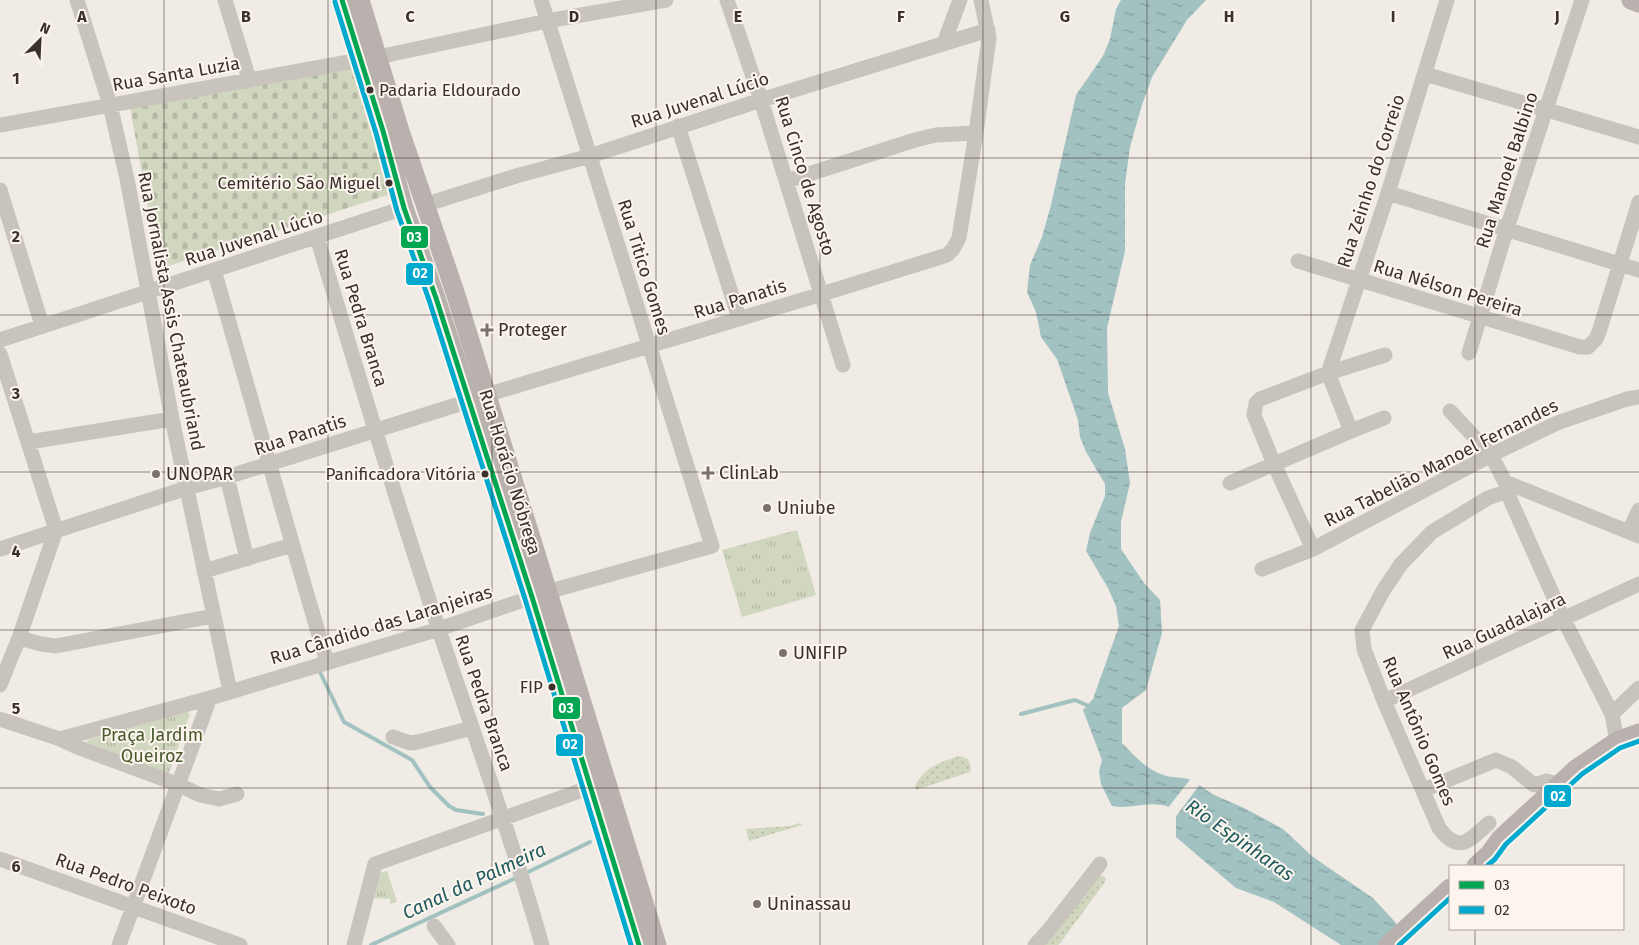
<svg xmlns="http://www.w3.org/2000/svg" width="1639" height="945" font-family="'Fira Sans',sans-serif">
  <defs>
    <pattern id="grass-dots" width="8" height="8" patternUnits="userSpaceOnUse" patternTransform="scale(1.25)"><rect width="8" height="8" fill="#d1d6bf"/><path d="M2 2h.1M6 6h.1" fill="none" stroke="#b4b8a4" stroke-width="1.8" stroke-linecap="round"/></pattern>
    <pattern id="cemetery-stones" width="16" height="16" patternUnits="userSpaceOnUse" patternTransform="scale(1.25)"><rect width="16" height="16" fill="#d1d6bf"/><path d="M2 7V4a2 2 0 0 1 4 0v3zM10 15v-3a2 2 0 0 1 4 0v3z" fill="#b4b8a4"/></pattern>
    <pattern id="park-tufts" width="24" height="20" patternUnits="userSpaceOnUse" patternTransform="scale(1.25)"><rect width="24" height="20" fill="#d1d6bf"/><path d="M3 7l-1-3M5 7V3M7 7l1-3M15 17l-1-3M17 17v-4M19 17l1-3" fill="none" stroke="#b4b8a4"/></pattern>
    <pattern id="water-ripples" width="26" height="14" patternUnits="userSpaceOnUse" patternTransform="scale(1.25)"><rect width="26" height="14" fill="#a1c2c1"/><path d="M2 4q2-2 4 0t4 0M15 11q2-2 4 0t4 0" fill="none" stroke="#849e9d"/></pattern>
  </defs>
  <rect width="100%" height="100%" fill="#f0ebe5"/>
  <path fill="url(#grass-dots)" d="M959,756L968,759L971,768L970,772L916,790L915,786C924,767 941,762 959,756Z
    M800,823L802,825L749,841L746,829L790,826Z
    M1099,876H1103L1106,878L1105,882L1061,942L1058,945H1042Z"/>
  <path fill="url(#cemetery-stones)" d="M353,65L391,194L159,269L130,107Z"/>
  <path fill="url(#park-tufts)" d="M797,530L816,595L742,617L722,550Z
    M186,711L190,714L169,773L163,775L88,746L87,740Z
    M387,871L397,902L390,904V899L374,898L377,874Z"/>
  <path fill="#d1d6bf" d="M136,740L169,753L163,770L129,758Z"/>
  <path fill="url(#water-ripples)" d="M1121,0H1206L1187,20L1152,77L1141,108L1130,147L1125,184V251L1107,328L1108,393L1125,449L1130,483L1121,522V549L1144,583L1160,600L1162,633L1146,690L1122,708V743C1136,757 1147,771 1167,776C1176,778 1185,777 1194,781L1172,808C1150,799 1133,810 1112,806L1101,784L1099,772L1102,760L1083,710L1093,699L1119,626L1116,606L1108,588L1086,551L1090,533L1105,496V484L1086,452L1080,437L1078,420L1057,359L1041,337L1036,312L1027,292L1030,265L1042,237L1051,205L1076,95L1103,56L1110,39L1116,9Z
    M1198,784L1212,794L1244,808L1283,829L1313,857L1373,898L1396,923L1401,932L1387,945H1341L1274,902L1236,888L1176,837V812Z"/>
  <path fill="#f0ebe5" d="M1192,777L1201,783L1174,819L1173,810L1167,809Z"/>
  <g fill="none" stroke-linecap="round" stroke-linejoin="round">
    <path stroke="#a1c2c1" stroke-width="4" d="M319,670L344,722L412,760L430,787L449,806L456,810L483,814
      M1021,714L1075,700L1091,707
      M524,874L590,842
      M371,945L518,877"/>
    <path stroke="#c9c3be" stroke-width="15" d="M77,0L110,105L127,179L172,419L230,691
      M225,0L249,79
      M727,0L761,100L843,365
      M944,43L960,0
      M378,57L547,21L666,0
      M1425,74L1639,137
      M0,125L360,60
      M678,126L739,318
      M787,181L915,140L936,135L976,133
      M0,190L42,325
      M1388,193L1639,270
      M424,205L516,176L590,156L761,100L988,30
      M317,237C356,369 396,500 439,630C474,735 512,839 542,945
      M1298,261L1580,347H1588L1596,339L1599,332L1639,202
      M214,270C252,401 288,532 327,662
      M0,340L404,208
      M1469,353L1507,228L1582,0
      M0,354L56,530L19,638L0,685
      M486,395L822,294L947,255L953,249L959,238L976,133L989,38L981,0
      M1450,411L1491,455L1505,482L1639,536
      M1351,431L1328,373L1388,193L1447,0
      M29,442L172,419
      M227,477L247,559
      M1505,482L1510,499L1564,620L1612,714L1617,741
      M1230,483L1351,431L1384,418
      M1629,531L1639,510
      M0,549L187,488L227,477L469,401
      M1313,549L1274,464L1254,415L1256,403L1260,399L1328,373L1385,355
      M1262,569L1313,549L1491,455L1557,423L1627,399L1639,397
      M204,571L292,545
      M19,638L41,644L56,646L213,616
      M1384,701L1639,584
      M1612,714L1639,688
      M0,719L60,739L77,747L177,784L200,795L219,799L237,794
      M393,737L410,743L418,742L472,728
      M60,739L210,698L439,629L547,592L712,546L541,0
      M1423,790L1496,760L1512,767L1534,785L1546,781L1559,784
      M1489,823C1470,840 1459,855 1439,828L1384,701L1364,649L1362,630L1383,591L1401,564L1432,532L1488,498L1508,491
      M0,859L240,945
      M434,926L448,945
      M119,945L210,698
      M354,945L375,864L591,787
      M1035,945L1048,931L1100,864"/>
    <path stroke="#b8b1ad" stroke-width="19" d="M342,0L383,131L404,208L436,298L532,597L639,945
      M360,0L400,131L455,292L657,945
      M1631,0L1639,3
      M1476,866L1489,854L1500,839L1577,768L1617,741L1639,733
      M1388,945L1450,888"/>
    <defs>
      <path id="bus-1" d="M342,0L383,131L404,208L436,298L532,597L639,945"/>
      <path id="bus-2" d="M335,2L376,133L397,211L429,300L525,599L631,945
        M1487,866L1495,859L1506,844L1582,774L1620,748L1639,741
        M1399,945L1450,898"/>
    </defs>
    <use href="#bus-1" stroke="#fbf5ee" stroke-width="9"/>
    <use href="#bus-2" stroke="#fbf5ee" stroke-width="9"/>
    <use href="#bus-1" stroke="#00a651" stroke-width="5"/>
    <use href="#bus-2" stroke="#00a9ce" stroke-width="5"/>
  </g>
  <path fill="none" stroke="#3b302b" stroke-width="1" stroke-opacity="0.55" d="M164,0V945M328,0V945M492,0V945M656,0V945M820,0V945M983,0V945M1147,0V945M1311,0V945M1475,0V866M0,158H1639M0,315H1639M0,472H1639M0,630H1639M0,788H1639M1475,929V945"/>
  <g fill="#3b302b" stroke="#fbf5ee" stroke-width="2">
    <circle cx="370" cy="90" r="4.5"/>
    <circle cx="389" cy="183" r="4.5"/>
    <circle cx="485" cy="474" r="4.5"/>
    <circle cx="552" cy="687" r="4.5"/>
  </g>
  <g fill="#7a716c" stroke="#fbf5ee" stroke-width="2">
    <path d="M484.5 322.5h5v5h5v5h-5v5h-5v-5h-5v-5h5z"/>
    <path d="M705.5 465.5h5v5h5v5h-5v5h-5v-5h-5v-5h5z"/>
    <circle cx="156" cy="474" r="5"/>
    <circle cx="767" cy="508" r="5"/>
    <circle cx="783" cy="653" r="5"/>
    <circle cx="757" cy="904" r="5"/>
  </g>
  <g text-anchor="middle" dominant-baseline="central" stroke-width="4" stroke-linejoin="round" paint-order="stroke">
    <g font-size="17" fill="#3b302b" stroke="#fbf5ee" text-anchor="end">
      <text x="379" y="90" text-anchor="start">Padaria Eldourado</text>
      <text x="380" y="183">Cemitério São Miguel</text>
      <text x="476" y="474">Panificadora Vitória</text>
      <text x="543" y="687">FIP</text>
    </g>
    <g font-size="18" fill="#3b302b" stroke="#fbf5ee">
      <text transform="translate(176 74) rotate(-10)">Rua Santa Luzia</text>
      <text transform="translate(700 100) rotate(-18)">Rua Juvenal Lúcio</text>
      <text transform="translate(1507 170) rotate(-72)">Rua Manoel Balbino</text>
      <text transform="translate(805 176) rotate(73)">Rua Cinco de Agosto</text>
      <text transform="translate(1371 181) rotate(-72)">Rua Zeinho do Correio</text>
      <text transform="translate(254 238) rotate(-18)">Rua Juvenal Lúcio</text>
      <text transform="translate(644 267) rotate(73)">Rua Titico Gomes</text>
      <text transform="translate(1448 288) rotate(17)">Rua Nélson Pereira</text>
      <text transform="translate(740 299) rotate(-17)">Rua Panatis</text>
      <text transform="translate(171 311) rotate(79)">Rua Jornalista Assis Chateaubriand</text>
      <text transform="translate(361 318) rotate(73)">Rua Pedra Branca</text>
      <text transform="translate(300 435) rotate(-18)">Rua Panatis</text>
      <text transform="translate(1441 463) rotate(-27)">Rua Tabelião Manoel Fernandes</text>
      <text transform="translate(510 472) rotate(73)">Rua Horácio Nóbrega</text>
      <text transform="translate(381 625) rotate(-17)">Rua Cândido das Laranjeiras</text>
      <text transform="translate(1504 626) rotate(-25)">Rua Guadalajara</text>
      <text transform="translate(484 703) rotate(71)">Rua Pedra Branca</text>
      <text transform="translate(1419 731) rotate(67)">Rua Antônio Gomes</text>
      <text transform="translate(126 884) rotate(20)">Rua Pedro Peixoto</text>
    </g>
    <g font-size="18" fill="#3b302b" stroke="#fbf5ee" text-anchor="start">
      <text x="498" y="330">Proteger</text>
      <text x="719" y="473">ClinLab</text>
      <text x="166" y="474">UNOPAR</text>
      <text x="777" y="508">Uniube</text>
      <text x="793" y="653">UNIFIP</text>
      <text x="767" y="904">Uninassau</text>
    </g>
    <g font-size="18" fill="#4a5a2e" stroke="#fbf5ee">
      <text x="152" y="735">Praça Jardim<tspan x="152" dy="21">Queiroz</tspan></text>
    </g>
    <g font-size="19" font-style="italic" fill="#1f5a5e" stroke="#fbf5ee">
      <text transform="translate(1240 840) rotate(35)">Rio Espinharas</text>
      <text transform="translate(474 881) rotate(-25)">Canal da Palmeira</text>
    </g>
  </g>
  <g font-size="16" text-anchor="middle" font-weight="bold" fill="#3b302b" stroke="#fbf5ee" stroke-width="4" stroke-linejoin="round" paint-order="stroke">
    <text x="82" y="22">A</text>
    <text x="246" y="22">B</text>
    <text x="410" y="22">C</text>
    <text x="574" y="22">D</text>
    <text x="738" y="22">E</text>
    <text x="901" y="22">F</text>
    <text x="1065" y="22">G</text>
    <text x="1229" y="22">H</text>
    <text x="1393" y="22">I</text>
    <text x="1557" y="22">J</text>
    <text x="16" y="84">1</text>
    <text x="16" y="242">2</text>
    <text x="16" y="399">3</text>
    <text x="16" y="557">4</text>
    <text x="16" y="714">5</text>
    <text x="16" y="872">6</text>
  </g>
  <g stroke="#fbf5ee" stroke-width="2">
    <rect x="400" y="225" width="29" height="24" rx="5" fill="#00a651"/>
    <rect x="405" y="262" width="29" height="24" rx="5" fill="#00a9ce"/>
    <rect x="552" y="696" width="29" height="24" rx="5" fill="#00a651"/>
    <rect x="555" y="733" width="29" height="24" rx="5" fill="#00a9ce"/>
    <rect x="1543" y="784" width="29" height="24" rx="5" fill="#00a9ce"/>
  </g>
  <g font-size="14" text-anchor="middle" font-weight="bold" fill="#fff">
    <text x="414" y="242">03</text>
    <text x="420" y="278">02</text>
    <text x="566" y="713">03</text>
    <text x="570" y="749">02</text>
    <text x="1558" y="801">02</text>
  </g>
  <rect x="1449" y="865" width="175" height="65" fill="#fbf5ee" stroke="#aea6a0"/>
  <rect x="1459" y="881" width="25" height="8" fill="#00a651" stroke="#aea6a0"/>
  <text x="1494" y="890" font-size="15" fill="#3b302b">03</text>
  <rect x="1459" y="906" width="25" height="8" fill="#00a9ce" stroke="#aea6a0"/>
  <text x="1494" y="915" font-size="15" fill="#3b302b">02</text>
  <g transform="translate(40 40) rotate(24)" stroke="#fbf5ee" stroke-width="4" paint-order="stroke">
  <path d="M0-4L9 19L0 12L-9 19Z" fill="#3b302b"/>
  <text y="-8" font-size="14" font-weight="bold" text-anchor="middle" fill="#3b302b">N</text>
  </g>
</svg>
